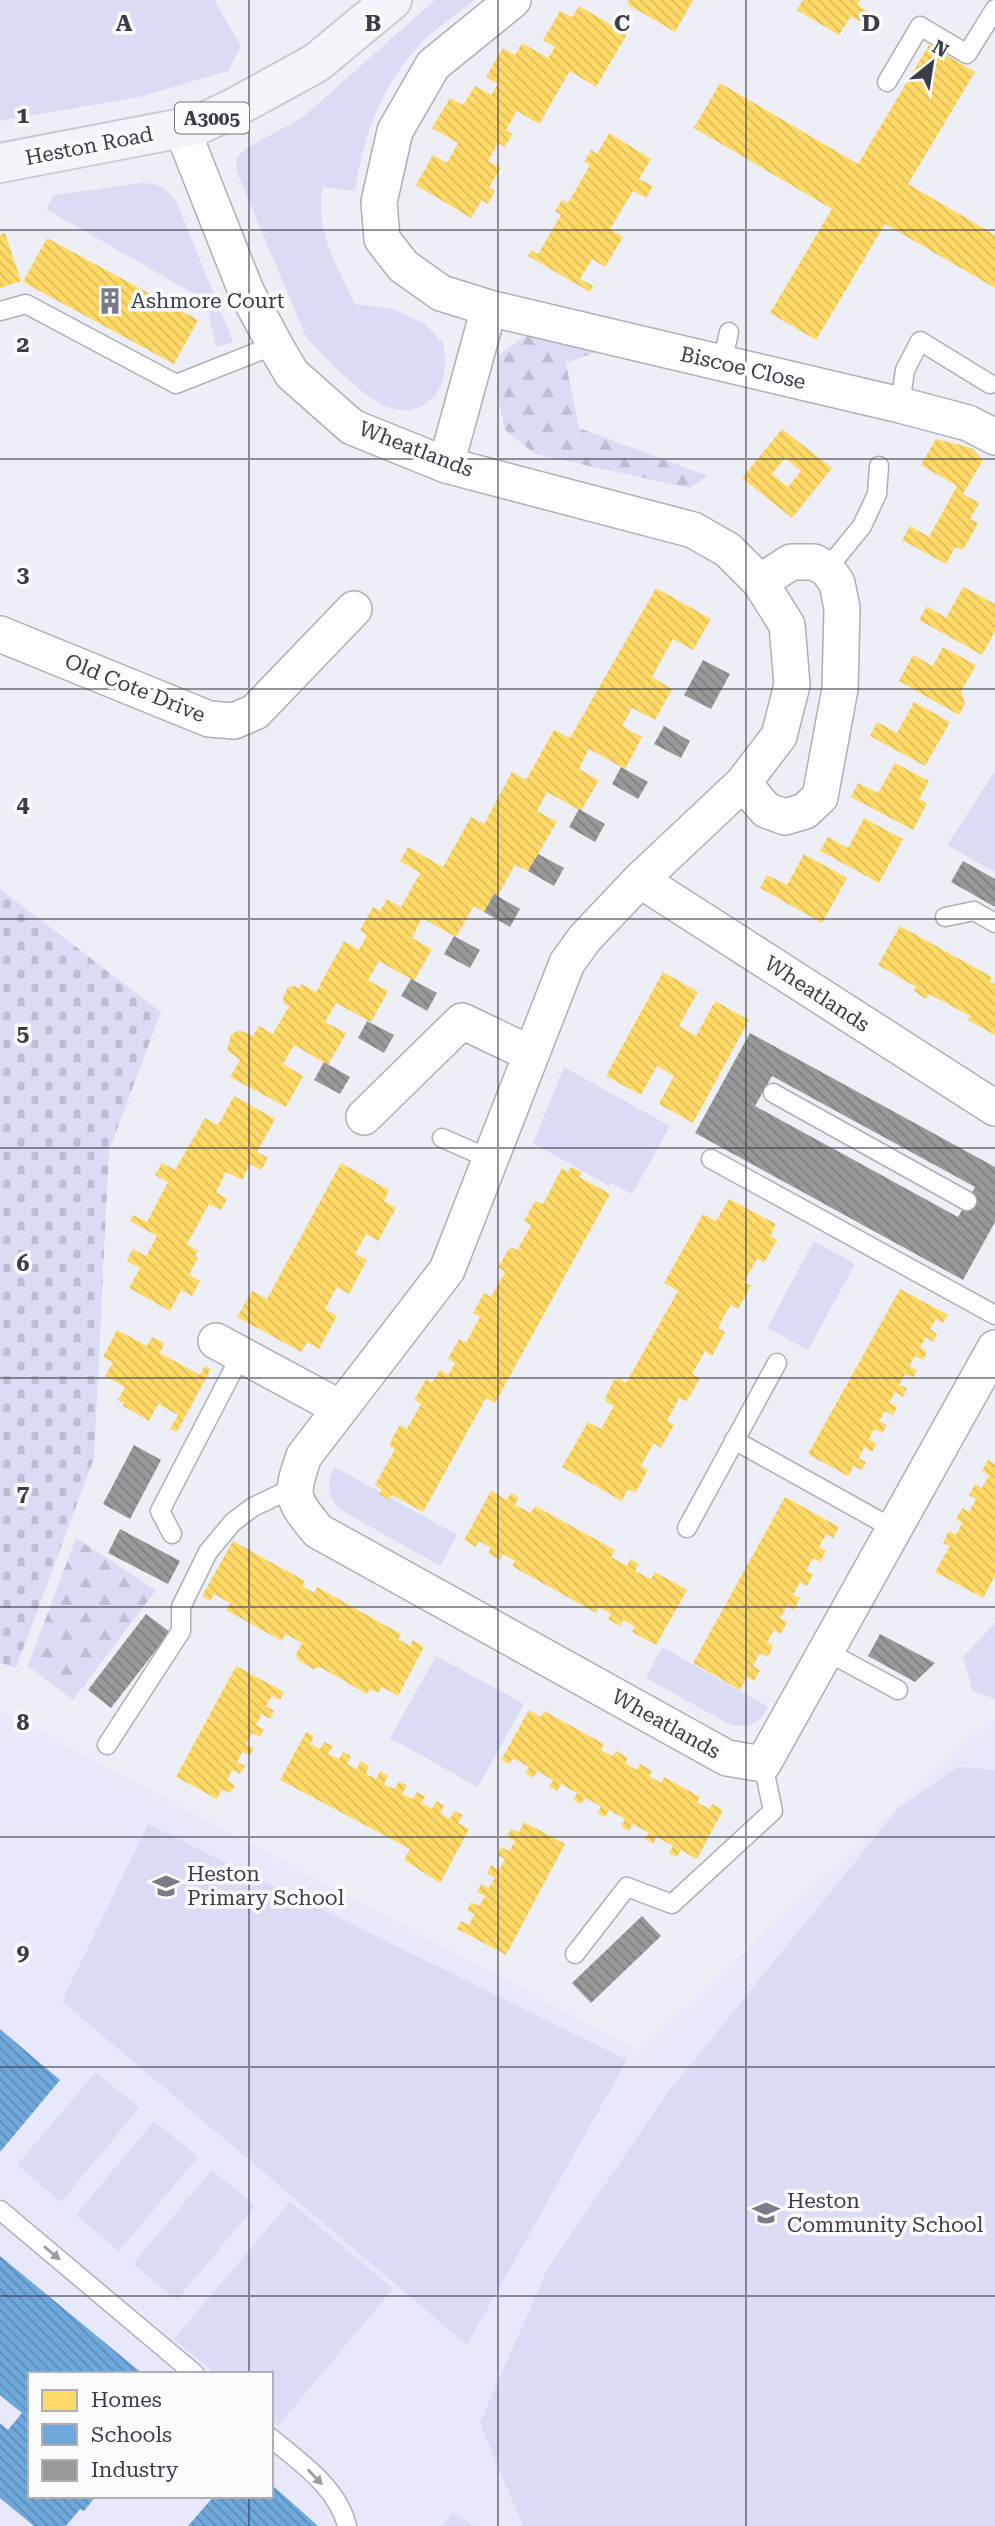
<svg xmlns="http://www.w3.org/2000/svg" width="995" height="2526" font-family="'Roboto Serif',serif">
  <defs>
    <pattern id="forest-firs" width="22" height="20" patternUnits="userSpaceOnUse" patternTransform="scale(1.75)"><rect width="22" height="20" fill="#d9dcf4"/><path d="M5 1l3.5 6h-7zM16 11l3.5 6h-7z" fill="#bbbed3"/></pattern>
    <pattern id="cemetery-stones" width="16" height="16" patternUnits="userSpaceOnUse" patternTransform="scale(1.75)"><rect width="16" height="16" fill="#d9dcf4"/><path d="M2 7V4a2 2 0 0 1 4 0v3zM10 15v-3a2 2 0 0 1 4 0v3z" fill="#bbbed3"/></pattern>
    <pattern id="homes-back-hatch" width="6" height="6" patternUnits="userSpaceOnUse" patternTransform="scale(1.75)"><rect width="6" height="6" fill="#ffd966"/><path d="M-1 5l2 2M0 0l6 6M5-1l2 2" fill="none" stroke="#dbbb5a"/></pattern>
    <pattern id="schools-back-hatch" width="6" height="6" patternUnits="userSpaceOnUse" patternTransform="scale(1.75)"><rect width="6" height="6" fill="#6fa8dc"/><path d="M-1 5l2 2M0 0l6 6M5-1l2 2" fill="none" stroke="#5c8ab4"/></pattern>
    <pattern id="industry-back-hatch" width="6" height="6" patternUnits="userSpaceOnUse" patternTransform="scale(1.75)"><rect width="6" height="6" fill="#999"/><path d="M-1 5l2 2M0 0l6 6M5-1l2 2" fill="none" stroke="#7e7e7f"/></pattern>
  </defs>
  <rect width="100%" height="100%" fill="#eeeff6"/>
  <path fill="#e7e9fa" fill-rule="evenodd" d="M0,1710L639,2051L990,1719L995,1721V2526H0ZM30,2374H271V2496H30Z"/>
  <path fill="#d9dcf4" d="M0,0H214L241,46L228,71L139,97L0,121Z
    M435,0H475C460,11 445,22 432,33C385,75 364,131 355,191L323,187C313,227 338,269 355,304L392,309L424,323L443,343L445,359L444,378L436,395L423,406L405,411L386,407L364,393L335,368L306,337L236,170L237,158L245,149L303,117Z
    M141,183C159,183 167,189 177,203L233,342L216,347L205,300L46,209L54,195Z
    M995,771V872L947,845Z
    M564,1067L670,1126L632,1194L611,1183L609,1186L533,1143Z
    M814,1241L855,1264L808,1350L767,1328Z
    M335,1467L457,1535L440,1566L339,1509C328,1495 325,1483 335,1467Z
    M995,1623V1699L973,1691L963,1657Z
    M662,1647L768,1707C759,1724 750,1728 731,1725L646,1678Z
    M436,1656L524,1704L478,1787L390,1738Z
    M958,1767L995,1770V2526H523L480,2423L547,2270L665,2096L898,1809Z
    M148,1824L627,2060L467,2345L62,2001Z
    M96,2072L139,2108L61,2202L17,2165Z
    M154,2121L198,2157L119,2251L76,2215Z
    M212,2170L255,2206L177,2300L133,2264Z
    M290,2202L393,2289L278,2426L271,2421V2374H216L174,2339Z
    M452,2512L474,2526H443Z"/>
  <path fill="url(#forest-firs)" d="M530,332L604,349L566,363L579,428L708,476L689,488L535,454L505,430L497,392L499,355Z
    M76,1538L156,1590L73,1700L28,1666Z"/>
  <path fill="url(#cemetery-stones)" d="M0,889L161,1012L109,1150L94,1458L16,1668L0,1663Z"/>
  <path fill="url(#homes-back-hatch)" fill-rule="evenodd" d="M629,0H693L675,32L627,4Z
    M803,0H860L857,5L871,13L864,24L851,16L839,35L797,10Z
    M579,6L627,34L596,87L570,71L539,124L517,111L506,130L512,134L505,147L498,143L488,161L501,168L489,187L495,191L488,204L482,200L471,218L416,185L433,155L447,163L458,143L432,128L450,98L463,105L475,86L491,95L498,84L486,77L503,48L515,55L522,43L548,58L555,47L543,40L552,25L560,11L572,17Z
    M929,45L975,72L908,184L995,235V288L885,224L816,340L770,313L832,209L694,128L720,83L858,164Z
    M609,133L651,159L639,179L653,186L646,198L633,191L610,229L623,237L605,267L592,259L580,279L593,286L590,292L528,256L531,250L538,254L561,215L555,211L562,200L568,203L590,165L584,162L591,150L597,154Z
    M5,233L21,281L0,288V235Z
    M47,238L198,320L174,364L23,282Z
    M782,429L832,468L792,518L742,478ZM785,458L801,471L788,487L772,474Z
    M936,439L972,448L983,460L963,494L979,503L970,519L978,523L963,550L955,547L946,564L902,540L910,526L929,537L957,486L921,465Z
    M963,587L995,604V631L982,655L919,620L927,606L946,618Z
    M656,588L711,619L693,650L673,639L652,677L672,689L655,720L632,708L622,726L642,737L625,769L589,749L579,769L599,780L581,811L547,792L537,811L557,822L528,871L515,865L497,897L494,894L484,912L474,906L456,937L422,918L412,938L432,949L414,981L379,961L368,980L388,991L371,1022L336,1003L325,1022L346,1033L328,1065L294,1045L283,1064L303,1076L286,1107L230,1077L240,1060L227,1050L231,1035L237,1031H242L253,1036L259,1026L273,1034L289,1006L284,1004L283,998L288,987L294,986L299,988L301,984L316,992L344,941L359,950L367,935L360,930L373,907L380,911L387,899L401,907L420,873L400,861L408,847L443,867L471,817L484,824L512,772L526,780L554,730L570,738Z
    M943,647L976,665L961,692L965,703L959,715L899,681L913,655L933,666Z
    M914,702L950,722L925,766L870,736L877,722L897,733Z
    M895,763L929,781L919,799L927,803L913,830L851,797L858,783L878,793Z
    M864,818L903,839L879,883L820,851L828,837L848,848Z
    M804,854L847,878L822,923L760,888L767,875L787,885Z
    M900,926L992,977L989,981L995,984V1035L968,1020L970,1016L929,994L926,999L914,991L916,987L878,965Z
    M663,972L698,992L679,1026L696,1036L715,1001L749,1020L693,1123L659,1104L674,1076L657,1066L641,1095L606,1076Z
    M234,1096L275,1119L257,1152L268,1158L261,1170L250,1164L242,1180L226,1172L216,1192L227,1199L221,1210L209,1204L187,1244L198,1251L195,1256L198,1258L189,1275L200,1281L192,1296L181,1290L170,1311L129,1288L140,1268L127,1261L130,1254L133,1249L146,1256L157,1236L130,1221L133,1215L147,1222L168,1182L155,1175L162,1163L175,1170L205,1118L218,1125Z
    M341,1163L389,1190L384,1201L396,1208L378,1241L366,1234L355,1254L367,1260L349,1294L337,1287L325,1309L337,1316L319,1349L307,1342L301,1352L237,1317L252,1291L267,1299Z
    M571,1167L582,1172L579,1177L610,1194L495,1403L486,1398L423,1512L392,1495L389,1500L379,1494L382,1489L375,1485L395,1449L389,1446L394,1435L400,1425L407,1429L421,1404L414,1400L426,1379L432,1383L440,1370L448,1375L455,1363L448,1359L459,1339L466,1343L480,1317L473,1313L484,1293L491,1297L505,1272L498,1267L510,1247L517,1250L524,1238L531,1225L524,1221L535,1201L543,1204L562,1168L568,1172Z
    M729,1199L776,1224L770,1236L777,1240L764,1263L757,1259L750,1271L744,1282L751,1286L738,1309L731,1305L724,1316L718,1328L725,1332L712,1356L705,1351L692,1374L700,1378L687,1401L679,1398L667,1421L674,1425L661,1448L654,1443L647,1455L641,1466L648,1470L635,1493L628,1489L622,1501L562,1467L588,1422L601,1429L614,1406L606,1402L605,1398L614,1380L620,1379L626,1383L678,1291L664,1283L703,1214L716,1221Z
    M900,1289L948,1315L943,1323L936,1319L930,1329L937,1334L933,1342L926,1337L920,1347L927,1352L923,1360L915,1356L909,1366L917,1370L913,1378L905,1374L899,1385L907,1388L903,1397L895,1392L889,1403L897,1407L893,1415L885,1411L879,1421L887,1425L882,1433L874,1429L869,1439L876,1444L872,1452L864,1447L859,1458L866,1462L862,1470L854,1466L848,1476L808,1454Z
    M117,1330L147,1346L152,1337L159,1340L164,1344L160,1353L200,1375L205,1366L211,1369L177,1432L170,1429L178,1415L158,1404L149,1421L123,1406L124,1403L118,1400L125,1387L105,1376L113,1362L103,1357Z
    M988,1460L995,1464V1576L983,1598L935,1572L950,1546L943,1543L949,1531L956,1535L962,1523L956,1519L962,1508L969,1512L976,1499L969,1495L975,1484L982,1488L989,1475L982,1471Z
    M491,1491L507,1500L511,1493L519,1498L515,1505L531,1513L535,1506L615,1550L611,1557L627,1566L630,1559L639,1564L635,1571L651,1579L655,1572L687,1590L656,1645L632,1632L635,1627L623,1620L620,1626L608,1619L611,1614L599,1607L596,1613L512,1566L515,1561L503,1554L500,1560L488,1553L491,1548L479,1541L476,1547L464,1540Z
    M785,1497L839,1527L833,1538L826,1534L819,1547L826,1551L820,1562L813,1558L806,1571L813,1574L807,1586L800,1582L793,1595L800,1598L794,1610L787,1606L780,1618L787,1622L781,1634L774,1630L767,1642L773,1646L768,1657L760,1653L753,1666L760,1670L754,1681L747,1677L740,1690L693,1663Z
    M233,1541L305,1581L302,1586L314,1593L317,1587L401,1634L398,1639L410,1646L413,1640L424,1647L398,1696L382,1687L378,1693L370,1689L367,1694L320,1667L313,1669L298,1660L296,1654L302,1643L286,1634L282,1641L226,1610L230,1603L214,1594L210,1601L202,1596Z
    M236,1666L284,1692L280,1700L272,1696L266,1706L274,1711L270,1719L262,1714L256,1725L264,1729L260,1737L252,1733L246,1744L254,1748L250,1755L242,1752L237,1762L245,1766L240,1774L232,1770L227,1780L235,1785L230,1793L222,1789L217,1799L176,1777Z
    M529,1710L541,1717L544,1711L604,1744L601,1750L612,1756L616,1751L628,1758L625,1763L637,1770L640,1764L652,1771L649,1776L661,1783L664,1777L700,1797L697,1802L709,1809L712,1804L723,1810L697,1859L681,1850L677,1857L669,1853L673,1846L657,1837L653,1844L645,1839L649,1833L633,1824L629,1831L621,1826L625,1819L609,1810L605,1817L597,1813L601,1806L585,1798L581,1804L573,1800L577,1793L561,1784L557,1791L549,1787L553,1780L537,1771L533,1778L525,1773L529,1767L513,1758L509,1764L501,1760Z
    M306,1732L314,1736L310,1744L320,1749L324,1742L333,1746L328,1754L339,1759L343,1752L351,1756L347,1764L357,1769L361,1761L369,1766L366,1774L376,1779L380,1771L388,1776L384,1784L394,1789L399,1782L407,1785L402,1794L413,1799L417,1792L425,1796L421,1803L432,1809L436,1801L444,1806L440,1813L450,1819L454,1811L463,1815L458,1823L469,1829L440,1883L404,1860L410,1849L280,1780Z
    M524,1822L565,1844L506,1955L457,1929L461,1921L469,1925L475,1914L467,1911L471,1902L479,1906L485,1896L477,1892L481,1884L489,1888L495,1878L487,1873L491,1865L499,1870L505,1859L497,1855L501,1847L509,1851L515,1841L507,1837L511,1829L519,1832Z"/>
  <path fill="url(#schools-back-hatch)" d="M0,2029L60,2080L0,2152Z
    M0,2256L143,2374H30V2496H96L84,2511L80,2509L66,2526H34L0,2498V2423L8,2430L22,2413L0,2395Z
    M271,2484L318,2526H188L214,2496H271Z"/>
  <path fill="url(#industry-back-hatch)" fill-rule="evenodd" d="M703,660L730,674L711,709L684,695Z
    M664,726L690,741L681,758L654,744Z
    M621,767L648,782L638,799L612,784Z
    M579,809L605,824L595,842L569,827Z
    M538,854L564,868L554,886L528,871Z
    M963,861L995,879V907L951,882Z
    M494,894L520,909L510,927L484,912Z
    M454,936L480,950L470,968L444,954Z
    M411,979L437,993L427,1011L401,996Z
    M367,1021L394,1035L384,1053L358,1038Z
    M750,1033L995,1167V1222L963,1280L695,1133ZM772,1076L975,1187L958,1217L755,1106Z
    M324,1062L350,1077L340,1094L314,1080Z
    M134,1445L161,1460L130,1519L103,1504Z
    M120,1529L180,1561L168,1584L108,1553Z
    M146,1614L170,1632L111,1708L88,1690Z
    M880,1634L935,1663L915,1682L868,1656Z
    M642,1916L661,1936L591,2003L572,1983Z"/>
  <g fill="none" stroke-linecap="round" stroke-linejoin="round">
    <defs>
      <path id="lane" d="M887,82L920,26L967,54L995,9
        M0,311L26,304L176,384L275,345
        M722,363L729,332
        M900,405L905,370L920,341L990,384
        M827,569L862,526L877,494L879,466
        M945,917L974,911L995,923
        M773,1093L967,1201
        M442,1138L490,1159
        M711,1159L995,1315
        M734,1440L894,1529
        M687,1528L777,1363
        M172,1534L160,1511L241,1355
        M826,1651L898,1690
        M107,1745L181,1631V1607L208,1552L233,1522L253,1507L293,1488
        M575,1954L627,1887L672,1904L773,1811L763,1764
        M0,2210L195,2374
        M271,2438C300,2462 338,2488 347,2526"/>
      <path id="street" d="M513,0L433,65L395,131L379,202L382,239L403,266L441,293L489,308L900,405L968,423L995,437
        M182,129L246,291L275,345L292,374L352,427L446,465L693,530L728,550L760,582L787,625L792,685L779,736L743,783L640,880L585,938L567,963L447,1270L304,1456C290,1496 291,1498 318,1531L727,1758L763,1764L995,1348
        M446,465L489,308
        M0,634L209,719L234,721L255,712L354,609
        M743,783L766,810L785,817L805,811L820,797L840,689L842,608L837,583L827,569L814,562H791L760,582
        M640,880L995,1108
        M364,1117L462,1021L531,1054
        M216,1341L340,1408"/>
      <path id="primary" d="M0,163L198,125L234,108L316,63L392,0"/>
    </defs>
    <use href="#lane" stroke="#adaeb7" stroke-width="21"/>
    <use href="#street" stroke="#adaeb7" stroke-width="38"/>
    <use href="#primary" stroke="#cacbd0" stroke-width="42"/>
    <use href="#lane" stroke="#fcfdfe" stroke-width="18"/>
    <use href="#street" stroke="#fcfdfe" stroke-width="35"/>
    <use href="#primary" stroke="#f3f3f9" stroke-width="38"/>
  </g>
  <defs><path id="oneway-solid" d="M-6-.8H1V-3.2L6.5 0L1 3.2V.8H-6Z" transform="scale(1.75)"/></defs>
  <g fill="#9b9ca4">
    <use href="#oneway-solid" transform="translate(52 2253) rotate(40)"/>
    <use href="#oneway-solid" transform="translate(315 2477) rotate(46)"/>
  </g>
  <path fill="none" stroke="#3a3c49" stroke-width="2" stroke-opacity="0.55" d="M249,0V2374M498,0V2526M746,0V2526M0,230H995M0,459H995M0,689H995M0,919H995M0,1148H995M0,1378H995M0,1607H995M0,1837H995M0,2067H995M0,2296H995M249,2496V2526"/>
  <defs>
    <symbol id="building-bare" viewBox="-9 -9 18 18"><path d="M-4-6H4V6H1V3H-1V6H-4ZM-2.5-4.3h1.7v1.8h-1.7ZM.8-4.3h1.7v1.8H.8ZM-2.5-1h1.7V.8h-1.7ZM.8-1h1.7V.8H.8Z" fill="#797b86" stroke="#fbfbfb" stroke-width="2.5" paint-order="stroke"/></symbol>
    <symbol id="school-bare" viewBox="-9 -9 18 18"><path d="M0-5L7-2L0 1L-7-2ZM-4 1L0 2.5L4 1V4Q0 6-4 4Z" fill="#797b86" stroke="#fbfbfb" stroke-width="2.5" paint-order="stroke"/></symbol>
  </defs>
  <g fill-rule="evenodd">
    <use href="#building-bare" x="91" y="282" width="38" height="38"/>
    <use href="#school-bare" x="147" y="1867" width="38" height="38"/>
    <use href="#school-bare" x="747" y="2194" width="38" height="38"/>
  </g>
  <g text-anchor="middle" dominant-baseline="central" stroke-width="7" stroke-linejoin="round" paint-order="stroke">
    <rect fill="#fbfbfb" stroke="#74757e" stroke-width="2" x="175" y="102.5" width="74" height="31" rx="5"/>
    <g font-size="19" font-weight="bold" fill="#3a3c49">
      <text x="212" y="118">A3005</text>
    </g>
    <g font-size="21" fill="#3a3c49" stroke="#fbfbfb">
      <text transform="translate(89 146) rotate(-11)">Heston Road</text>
      <text transform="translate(743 368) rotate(13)">Biscoe Close</text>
      <text transform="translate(416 449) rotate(21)">Wheatlands</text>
      <text transform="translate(135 688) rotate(22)">Old Cote Drive</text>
      <text transform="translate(817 994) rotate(33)">Wheatlands</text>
      <text transform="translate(666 1724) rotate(29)">Wheatlands</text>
    </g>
    <g font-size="21" fill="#3a3c49" stroke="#fbfbfb" text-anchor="start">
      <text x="131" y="301">Ashmore Court</text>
      <text x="187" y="1874">Heston<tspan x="187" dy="24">Primary School</tspan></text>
      <text x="787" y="2201">Heston<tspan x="787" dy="24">Community School</tspan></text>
    </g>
  </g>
  <g font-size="23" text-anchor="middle" font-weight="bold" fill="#3a3c49" stroke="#fbfbfb" stroke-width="7" stroke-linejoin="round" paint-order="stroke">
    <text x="124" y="31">A</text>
    <text x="373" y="31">B</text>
    <text x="622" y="31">C</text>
    <text x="871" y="31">D</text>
    <text x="23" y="123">1</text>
    <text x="23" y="352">2</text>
    <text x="23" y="582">3</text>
    <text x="23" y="812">4</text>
    <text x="23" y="1041">5</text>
    <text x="23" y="1271">6</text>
    <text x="23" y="1501">7</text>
    <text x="23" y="1730">8</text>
    <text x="23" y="1960">9</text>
  </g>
  <rect x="28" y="2372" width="245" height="126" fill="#fbfbfb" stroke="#aeafb4" stroke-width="2"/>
  <rect x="42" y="2390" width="35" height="21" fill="#ffd966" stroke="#aeafb4" stroke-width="2"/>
  <text x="91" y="2407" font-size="21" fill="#3a3c49">Homes</text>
  <rect x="42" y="2424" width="35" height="21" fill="#6fa8dc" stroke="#aeafb4" stroke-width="2"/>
  <text x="91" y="2442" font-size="21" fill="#3a3c49">Schools</text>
  <rect x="42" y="2460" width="35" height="21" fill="#999999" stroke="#aeafb4" stroke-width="2"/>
  <text x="91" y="2477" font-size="21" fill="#3a3c49">Industry</text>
  <g transform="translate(932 63) rotate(30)" stroke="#fbfbfb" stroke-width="5" paint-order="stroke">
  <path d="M0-5L12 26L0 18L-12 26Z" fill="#3a3c49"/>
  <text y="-10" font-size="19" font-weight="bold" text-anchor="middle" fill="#3a3c49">N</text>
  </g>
</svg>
